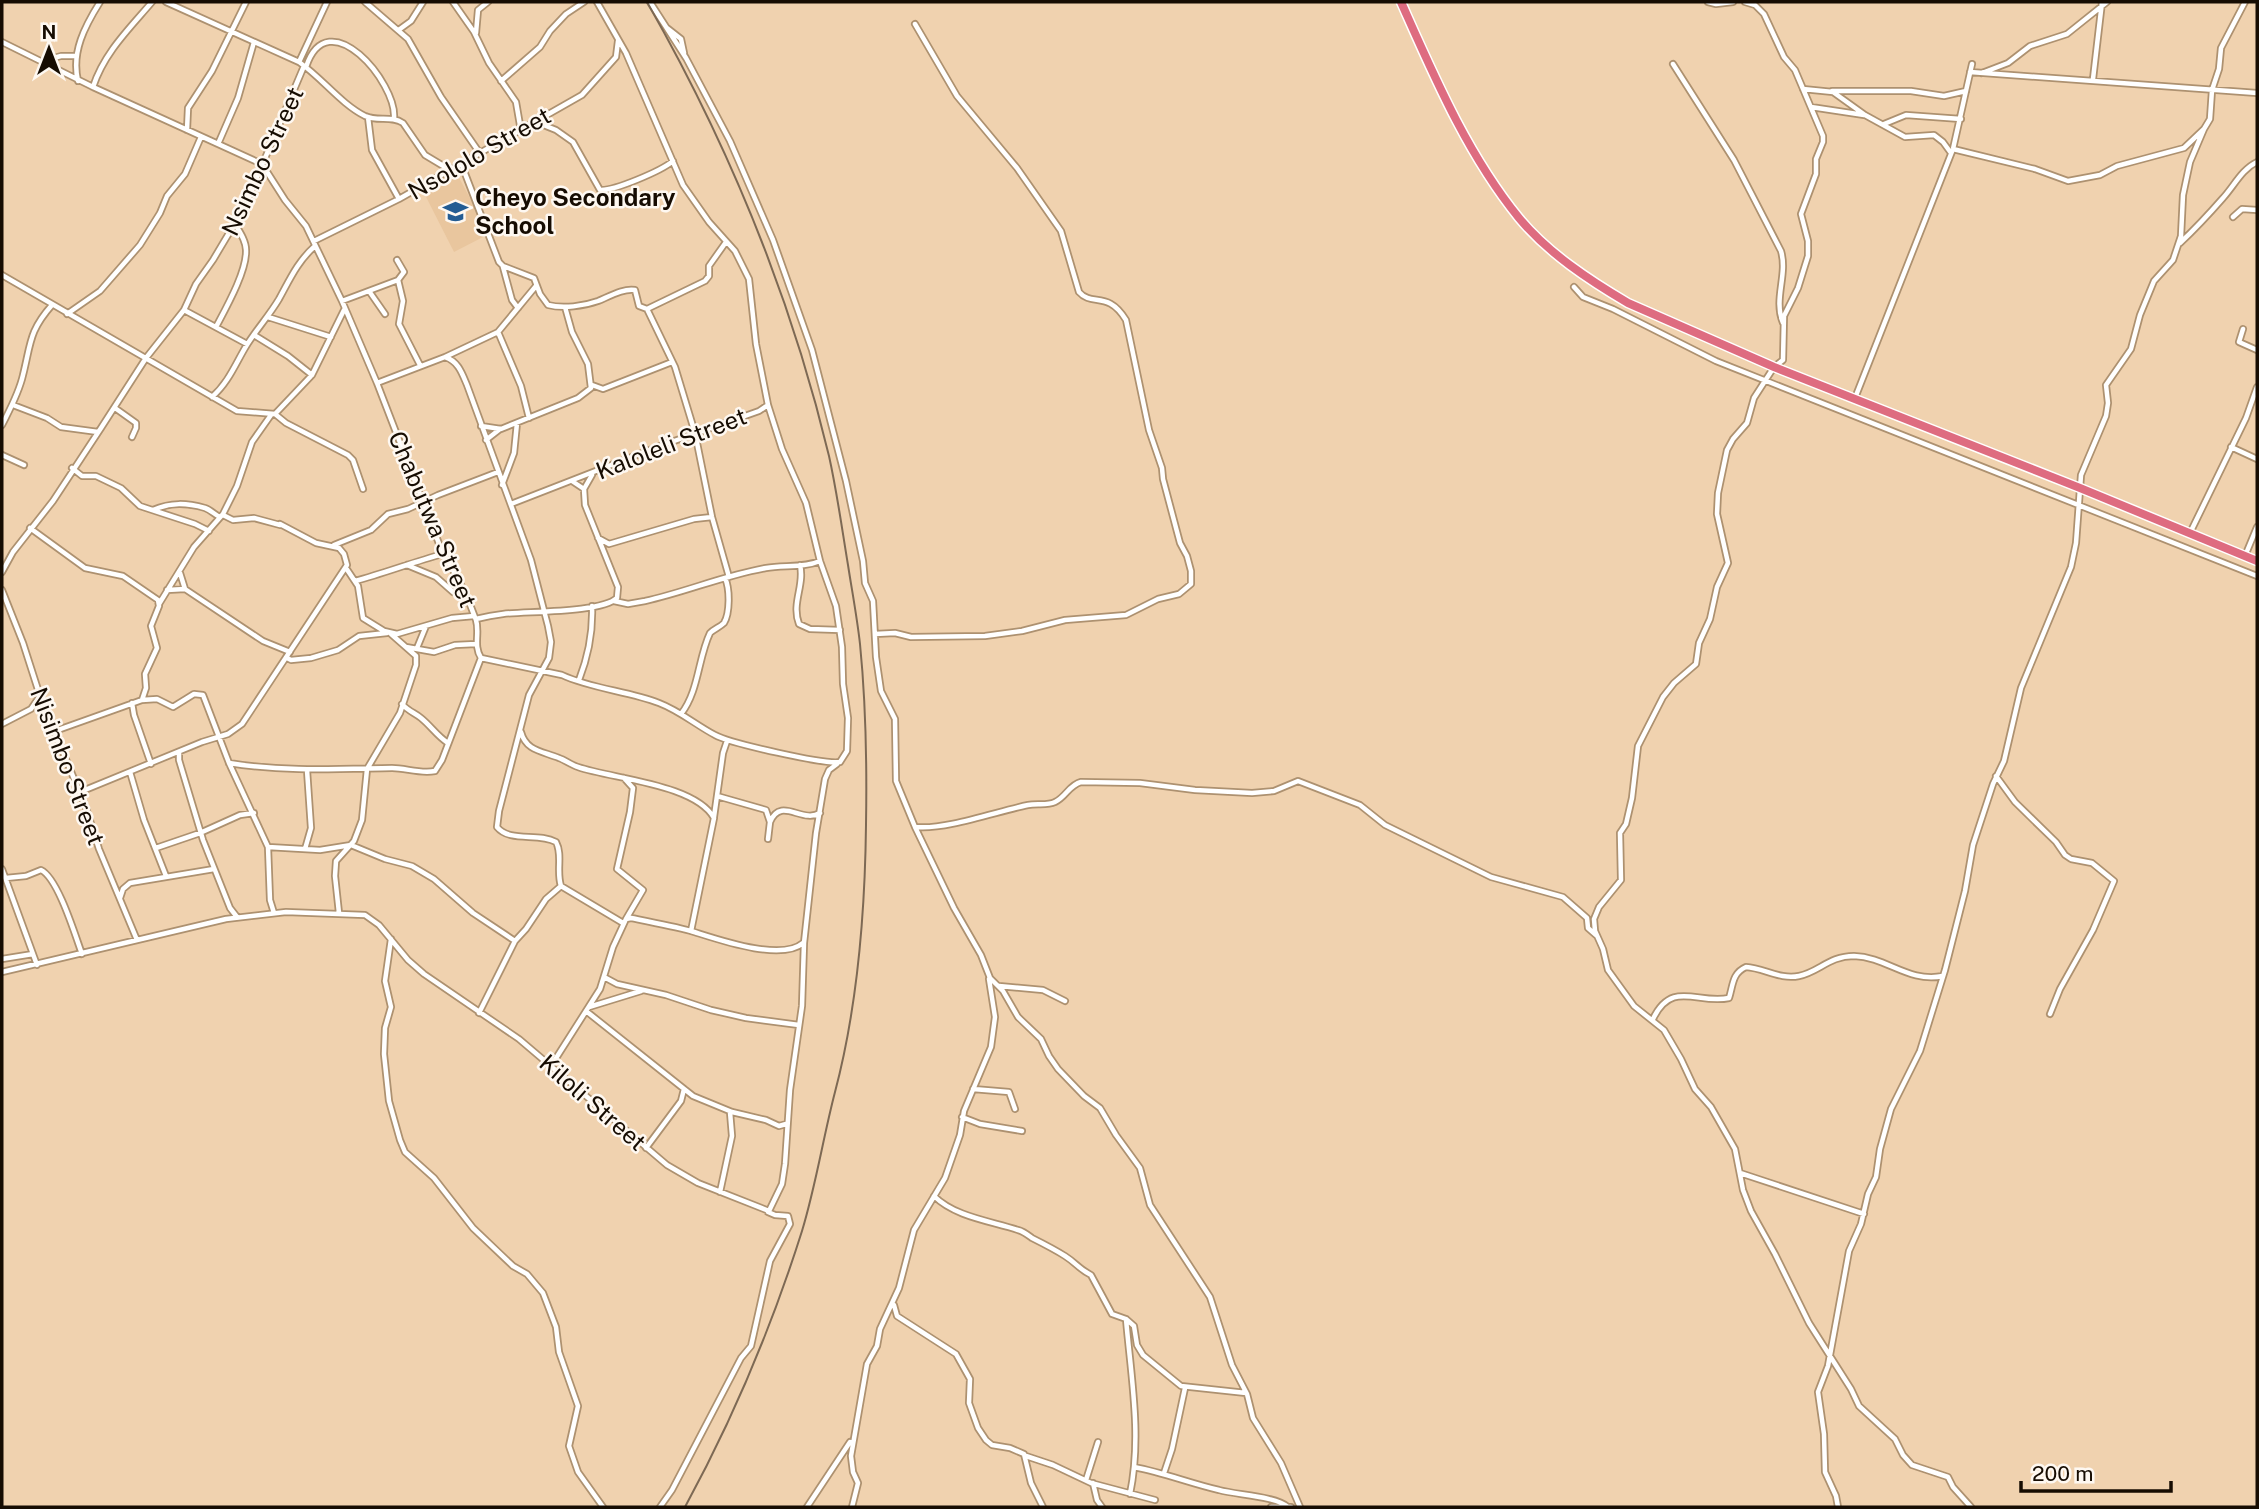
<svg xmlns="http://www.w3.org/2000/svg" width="2259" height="1509" font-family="'Public Sans',sans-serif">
  <rect width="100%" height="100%" fill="#f0d2af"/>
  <path fill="#e9c69e" d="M455,170L489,234L454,252L421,187Z"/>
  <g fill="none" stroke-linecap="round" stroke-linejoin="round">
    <defs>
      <path id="street" d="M166,2L299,62C322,78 341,104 365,116C378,122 391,115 403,123L425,155L450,170
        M365,2L408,39L441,97L479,152
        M453,2L474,32L489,63L516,102L521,131
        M650,2L686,58L730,141L773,240L812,350L846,481L863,561L865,583L873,601L876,657L881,691L895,719L896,781L915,827L954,908L981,955L990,978L1003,991L1018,1017L1041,1039L1049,1056L1058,1069L1084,1096L1100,1108L1116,1135L1140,1168L1150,1205L1210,1297L1232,1365L1247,1394L1253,1418L1281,1463L1300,1507
        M1708,2L1716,4L1733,2
        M1745,2L1755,5L1764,14L1784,57L1795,70L1823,136V142L1816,159V174L1801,214L1808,241V256L1798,288L1784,316L1783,360L1774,367L1754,398L1747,423L1733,439L1727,450L1718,493L1717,514L1728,563L1717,587L1710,619L1699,643L1696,664L1674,683L1663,697L1638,746L1632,798L1626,824L1620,833L1621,880L1599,907L1594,919L1595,931L1603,949L1608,970L1634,1006L1664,1030L1681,1059L1695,1089L1711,1107L1735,1149L1743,1190L1751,1211L1775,1254L1809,1323L1851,1389L1859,1406L1895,1439L1903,1455L1912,1465L1948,1477L1953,1487L1971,1507
        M667,28L681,39L684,53
        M400,29L411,21L423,2
        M476,33L478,10L488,2
        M2,42L93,87L262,164L285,200L306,226L342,301L377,383L443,554C456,574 468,597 476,620C480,633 473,645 481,658L562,675C592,689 628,691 659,703C680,711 696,725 715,735C729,743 826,765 840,762L847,751L848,718L843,684L842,647L836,606L820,561L806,503L782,449L768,405L756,344L749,279L735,251L709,222L683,185L626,53L597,2
        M42,61L61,56H75
        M299,62L327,2
        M1673,64L1734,160L1781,251C1788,275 1773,299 1783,323
        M306,67C328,0 397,83 394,118
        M1970,72L2257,93
        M1982,73L2008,63L2030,46L2067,34L2107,2
        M2093,79L2102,2
        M78,81C71,52 85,26 100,2
        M501,81L540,47L550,31L566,14L584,2
        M93,87C104,53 129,29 152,2
        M1803,89L1833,92L1865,115L1905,137L1934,135L1943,142L1951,153
        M1832,91H1911L1944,96L1966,91
        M1811,107L1864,115
        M368,117L372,150L399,199
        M536,122L556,130L573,142L600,190C614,191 661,171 673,161
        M1884,124L1906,115L1961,119
        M187,130L188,108L212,71L246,2
        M218,144L238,98L254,42
        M1953,149L2035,169L2068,181L2100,175L2117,166L2184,148L2204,129L2210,119L2212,90L2219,69L2221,48L2245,2
        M461,163L499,262L503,266L534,278L540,294L548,305C563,309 584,306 598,301C610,296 624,288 635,290L639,306L647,309L675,367L695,433L712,517L729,577
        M2233,217L2242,209L2257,210
        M314,241L399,199L582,95L616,57L618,41
        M2180,243C2195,229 2209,214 2223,198C2234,186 2242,169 2257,162
        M503,267L512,300L518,308
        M2,275L237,411L275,414L312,375L344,310
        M398,280L403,301L399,324L420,365
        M1574,287L1583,297L1613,309L1716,361L2257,576
        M369,291L385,314
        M342,301L398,280L404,272L397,260
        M647,309L705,281L709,276V266L726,242
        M184,310L247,344
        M67,314L100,291L140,245L160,213L167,196L185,174L201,137
        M268,317L331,337
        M216,327C226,308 247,271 246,250C246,241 240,232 235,224
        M2243,329L2239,342L2257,350
        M498,332L521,386L529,418
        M254,335L288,356L312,375
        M445,357C458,361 462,373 467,385L531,560L548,626L551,642L549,658L529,695L499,811L497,827C510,843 538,832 556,842C563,855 556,871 561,886
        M377,383L445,357L498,332L536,286
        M592,385L603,389L672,362
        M212,397C228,383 235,365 245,348C255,331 269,316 279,299C290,279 298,261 315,246
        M1855,398L1953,149L1972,64
        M13,405L47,418L61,427L98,432
        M115,408L136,423V428L132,437
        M275,414L286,423L348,455L353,460L363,489
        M2,425C10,409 19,393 23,375C31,343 29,331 52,305
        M481,426L501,429L578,398L591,388L588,364L572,332L565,307
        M486,440L500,429
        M2231,447L2257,459
        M2,455L24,465
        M72,468L82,476H96L121,488L140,506L195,524L209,531
        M502,485L514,453L517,423
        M584,489L592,475
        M511,504L660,446L759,411L768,405
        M153,510C171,502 187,503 205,508C211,510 215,515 220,517
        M223,515L233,520L254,518L280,525
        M30,528L85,568L123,576L158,600L159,606L151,626L157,648L145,674L146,688L142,700
        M2190,533L2246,418L2257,387
        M598,538L609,544L694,519L712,517
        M334,545L371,530L388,514L408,509L438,495L498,472
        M2245,556L2257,527
        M407,565L436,577L453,592L466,597
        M800,565C805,585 791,603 799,624L810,629L840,630
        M346,568L358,586L363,618L384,631L397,634L452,618L474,616
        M2,572L13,552L53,501L101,428L146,358L184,310L196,284L213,260L244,208L304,66
        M180,573L185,589
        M355,581C385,573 413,562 443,554
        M2,590L23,643L40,696L86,808L99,849L137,940
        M167,590L185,589L263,641L290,652
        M614,601L628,604L645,601C686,592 725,575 766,568C784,565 804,568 820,561
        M159,604L194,547L223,514L237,486L252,442L271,415
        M476,619C484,617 494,615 503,614C526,611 601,613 617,598L618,587L585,505L584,489L572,481
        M875,634L895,633L911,637L985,636L1022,631L1065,620L1126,615L1158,599L1179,594L1191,584V571L1187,556L1180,543L1163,479L1162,468L1149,430L1126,320C1108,290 1092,307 1079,292L1061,231L1017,168L957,96L915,24
        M406,647L434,652L455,645L476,644
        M417,648L426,626
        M287,658L291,660L311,658L338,650L359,636L387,633
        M579,680C588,657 593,631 592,606
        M132,703L134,715L151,764
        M402,704C408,711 415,713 421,718C431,726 437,736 448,743
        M681,714C699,691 698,658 710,633C714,629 720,627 724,623C730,613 730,589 725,578
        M2,724L31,709L40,696
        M55,731L142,700L157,699L173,707L194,694L203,695L229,763L268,847L320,850L351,845L385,859L412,866L434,879L473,913L515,941
        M521,732C526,751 542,751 559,758C565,760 571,765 578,767C613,779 695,784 714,818L691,931
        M179,752V760L203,840L230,908L237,917
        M229,763C284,772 337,769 392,768C406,768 420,774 435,771L442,760L481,658
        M130,772L144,820L166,876
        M1996,776L2015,802L2056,842L2065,855L2071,859L2092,863L2114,881L2093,930L2060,989L2050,1014
        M624,778L633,788L630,812L617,869L643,890L626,919
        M80,792L202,742L228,734L242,724L347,565L344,554L339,548L316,543L280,524
        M717,796L766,810L770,822L768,839
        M714,817L723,753L727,741
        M770,822C781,796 802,824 820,813
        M916,827C946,830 998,811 1028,805C1037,803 1047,806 1055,802C1066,797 1069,785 1081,782L1140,783L1195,790L1252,793L1274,791L1298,781L1360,805L1385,825L1491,877L1563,897L1587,918L1588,928L1596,935
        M268,847L270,900L274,913
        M156,848L200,833L240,815L254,813
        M305,849L311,828L307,770
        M2,869L37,965
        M6,878L26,876L41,870C58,878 75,935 82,954
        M120,898L123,889L130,883L214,869
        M339,913L335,876L336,861L354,841L362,820L367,769L400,713L416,665V656L391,634
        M391,939L385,981L391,1007L385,1028L384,1054L389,1101L400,1140L405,1152L434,1178L473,1228L513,1266L527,1274L543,1293L556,1327L559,1352L578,1406L569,1446L578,1472L603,1507
        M2,959L33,954
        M2,972L226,919L286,912L365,915L379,925L408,960L424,974L519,1039L667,1165L698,1183L769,1211L782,1184L785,1164L790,1090L802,1006L804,943L816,833L825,779L829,770L837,764
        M604,977L617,984L666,995L711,1010L746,1018L799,1025
        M999,986L1043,990L1065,1001
        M589,1007L641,991
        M586,1011L693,1096L732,1112L766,1120L779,1126L786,1124
        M479,1013L515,941L526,929L546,899L561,886L623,923
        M1653,1019C1672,979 1698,1005 1729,998C1733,986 1732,973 1746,967C1764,968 1780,980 1799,976C1819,972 1829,956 1854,956C1887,957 1908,983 1943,976
        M551,1066L600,989L613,947L626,919L631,918C651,922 672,926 691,931C717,939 781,962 803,943
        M973,1089L1009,1092L1015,1109
        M962,1117L980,1124L1022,1131
        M646,1148L681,1101L684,1089
        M1740,1173L1864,1214
        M720,1192L732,1136L730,1112
        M934,1196C955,1217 991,1221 1018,1230C1023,1231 1028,1235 1032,1238C1044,1244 1054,1249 1065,1256C1076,1263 1079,1269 1091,1275L1112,1314L1126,1319L1134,1326L1137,1345L1143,1355L1181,1386L1246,1393
        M894,1305L897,1316L956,1354L970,1379L969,1403L978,1428L986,1440L992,1445L1010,1448L1024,1454L1031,1483L1043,1507
        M1126,1319C1131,1377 1142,1436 1130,1494
        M1026,1456L1053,1465L1091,1483L1155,1500
        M1134,1467C1165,1473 1189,1483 1219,1490C1237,1495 1275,1496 1288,1507
        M1164,1473L1172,1449L1185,1388
        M1086,1480L1098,1442
        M1093,1483L1097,1500L1102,1507
        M660,1507L672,1490L741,1358L751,1346L770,1261L790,1224L788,1216L775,1215L768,1212
        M807,1507L850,1442
        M852,1507L858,1483L853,1472L851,1456L867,1364L877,1346L880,1329L899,1288L914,1230L945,1178L960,1135L964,1111L991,1047L995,1017L989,979
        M1271,1507H1291
        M1838,1507L1836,1496L1825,1472L1824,1434L1818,1392L1828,1366L1849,1251L1861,1224L1868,1194L1876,1177L1880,1149L1891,1109L1920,1051L1945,970L1965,891L1973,845L1993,784L2004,761L2021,688L2071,567L2076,543L2081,475L2106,416L2108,403L2106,385L2131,349L2140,315L2154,281L2173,260L2181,236L2183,195L2190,162L2204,129"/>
      <path id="highway" d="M1401,2C1434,76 1467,154 1519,218C1548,253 1589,280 1628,303L1774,367L2080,488L2257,561"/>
    </defs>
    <use href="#street" stroke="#ad9170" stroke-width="8"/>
    <use href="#highway" stroke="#fff" stroke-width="11"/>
    <use href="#street" stroke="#fff" stroke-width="4.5"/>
    <use href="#highway" stroke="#de6c80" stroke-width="8"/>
    <path stroke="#7d6954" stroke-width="2" d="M647,2C728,144 791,297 829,456C837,492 842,529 848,565C852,591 857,617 860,644C866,704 867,765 866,825C865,915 858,1005 835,1092C823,1138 816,1185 802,1231C772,1326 733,1419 685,1507"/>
  </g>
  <defs>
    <symbol id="school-bare" viewBox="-9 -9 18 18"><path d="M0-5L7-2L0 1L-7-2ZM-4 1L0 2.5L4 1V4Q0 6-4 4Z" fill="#235c93" stroke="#fef8f1" stroke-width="2.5" paint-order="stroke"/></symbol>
  </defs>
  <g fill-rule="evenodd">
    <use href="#school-bare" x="438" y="194" width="35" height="35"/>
  </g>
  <g text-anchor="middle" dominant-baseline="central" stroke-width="5" stroke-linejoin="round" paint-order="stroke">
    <g font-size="24" fill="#160c02" stroke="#fef8f1">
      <text transform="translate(479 153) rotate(-30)">Nsololo Street</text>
      <text transform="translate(262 161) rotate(-65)">Nsimbo Street</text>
      <text transform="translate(671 443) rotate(-21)">Kaloleli Street</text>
      <text transform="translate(433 519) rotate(67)">Chabutwa Street</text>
      <text transform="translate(68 766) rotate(69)">Nisimbo Street</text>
      <text transform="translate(593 1102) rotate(41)">Kiloli Street</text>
    </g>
    <g font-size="24" font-weight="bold" fill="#160c02" stroke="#fef8f1" text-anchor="start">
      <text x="475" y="197">Cheyo Secondary<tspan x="475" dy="28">School</tspan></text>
    </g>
  </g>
  <rect width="2259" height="1509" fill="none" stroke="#160c02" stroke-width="7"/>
  <g transform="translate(49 49)" stroke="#fef8f1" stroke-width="5" paint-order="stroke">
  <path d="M0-5L12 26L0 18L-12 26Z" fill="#160c02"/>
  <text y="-10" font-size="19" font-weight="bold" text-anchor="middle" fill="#160c02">N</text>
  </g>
  <path d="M2021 1481v10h150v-10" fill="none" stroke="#160c02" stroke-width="3.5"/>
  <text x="2032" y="1481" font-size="21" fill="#160c02" stroke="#fef8f1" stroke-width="5" paint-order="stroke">200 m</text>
</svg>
